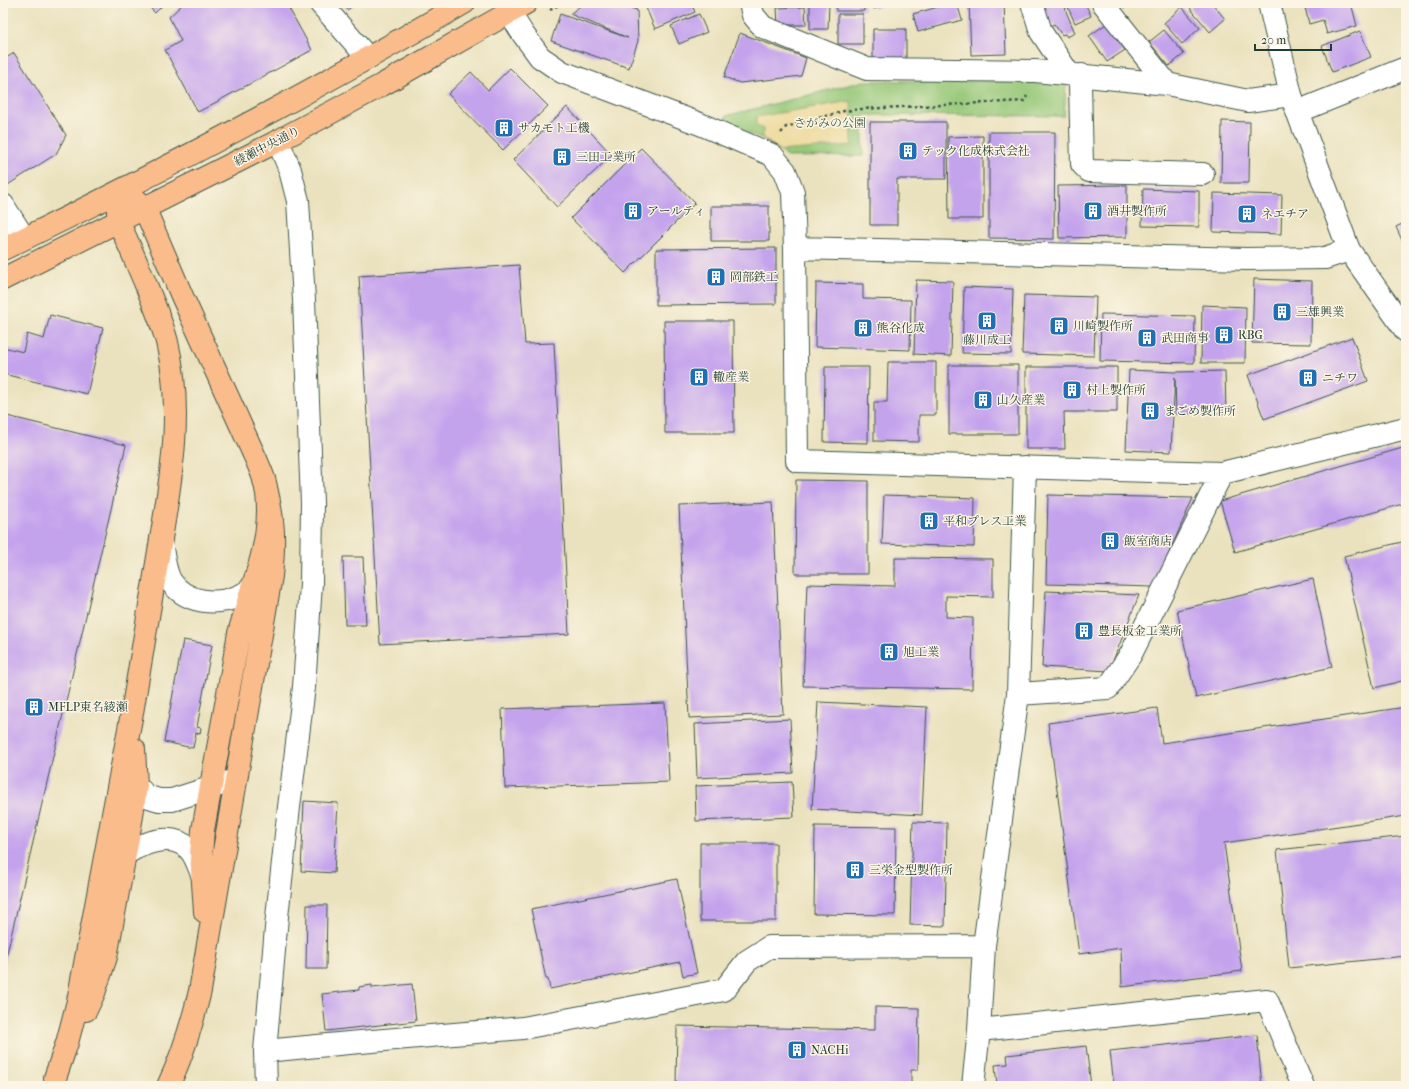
<svg xmlns="http://www.w3.org/2000/svg" width="1409" height="1089" font-family="'IM FELL French Canon','Noto Serif JP',serif">
  <rect width="100%" height="100%" fill="#fcf5e5"/>
  <filter id="ink" filterUnits="userSpaceOnUse"><feTurbulence type="fractalNoise" baseFrequency=".025" numOctaves="2"/><feDisplacementMap in="SourceGraphic" scale="8" xChannelSelector="R" yChannelSelector="G"/><feConvolveMatrix kernelMatrix="1 2 1 2 8 2 1 2 1" color-interpolation-filters="sRGB"/></filter>
  <filter id="wash" filterUnits="userSpaceOnUse"><feTurbulence type="fractalNoise" baseFrequency=".012" numOctaves="4" result="noise"/><feDisplacementMap in="SourceGraphic" scale="16" xChannelSelector="R" yChannelSelector="G"/><feGaussianBlur stdDeviation="0.9" result="paint"/><feColorMatrix in="noise" values="0 0 0 0 0 0 0 0 0 0 0 0 0 0 0 0 0 1.4 0 .05"/><feComposite in="paint" operator="in"/></filter>
  <g filter="url(#wash)">
    <rect width="100%" height="100%" fill="#eae2be"/>
    <path fill="#96c878" stroke="#5a8256" d="M864,81H1033L1066,84L1064,116L863,115V156L788,157L762,138L725,126L726,116Z"/>
    <path fill="#eeda9e" stroke="#868c69" d="M851,101L852,145L780,151L763,138V129L756,125V117Z"/>
    <g id="blocks">
      <path fill="#c4a3ed" d="M146,3H165L155,13Z
        M184,3H286L312,50L198,112L165,50L181,41L169,17Z
        M343,3H357L347,10Z
        M584,3H615L637,10L638,41L629,68L551,41L560,14L628,38L570,14Z
        M644,3H691L695,12L655,29Z
        M764,3H783L784,4L764,7Z
        M810,3H829L828,29H810Z
        M836,3H864V11H836Z
        M872,3H893L874,9Z
        M952,3H957L962,20L918,32L913,14Z
        M969,3H1004L1006,54L971,55Z
        M1043,3H1063L1066,9H1065L1075,33L1067,37L1065,34L1062,35L1054,24L1050,26L1044,12L1046,11Z
        M1066,3H1085L1091,16L1075,23Z
        M1120,3H1131L1124,8Z
        M1196,3H1212L1225,19L1210,32L1190,8Z
        M1304,3H1351L1357,26L1327,34L1323,20L1309,24Z
        M805,7L806,25H778L777,8Z
        M1182,7L1200,28L1182,44L1164,23Z
        M699,14L707,32L679,44L671,26Z
        M838,14H863V44H838Z
        M1106,24L1125,50L1107,62L1089,36Z
        M873,29H906V60H873Z
        M1164,30L1184,54L1169,66L1149,42Z
        M1360,31L1371,57L1332,72L1322,46Z
        M740,33L806,58L801,76L740,83L724,77Z
        M14,53L66,135L56,154L3,188V60Z
        M510,68L548,106L503,150L448,94L471,72L488,90Z
        M567,107L612,155L557,207L513,160Z
        M1222,121L1250,122L1249,183H1221Z
        M870,122H946V179H897V225H870Z
        M989,132H1055L1054,239L989,238Z
        M983,136V219H949L948,137Z
        M641,148L695,203L625,273L571,218Z
        M1127,185V237L1059,238L1058,186Z
        M1143,189L1199,191V227L1142,226Z
        M1214,193L1282,195L1281,234L1213,232Z
        M711,206H769V241H711Z
        M1406,222V249L1396,227Z
        M776,248V304L656,305V249Z
        M519,265L525,344L554,343L569,634L380,644L359,276Z
        M1254,279L1312,281L1311,344L1252,343Z
        M916,280L953,281L951,356L914,354Z
        M816,283L863,284V299L911,300L910,350L815,347Z
        M964,287L1013,289L1011,354L962,353Z
        M1024,295L1096,297L1094,356L1022,354Z
        M1202,305L1246,307L1245,363H1201Z
        M1101,314L1195,316L1194,363L1100,361Z
        M50,315L103,328L87,394L3,374V347L23,352L27,334L44,339Z
        M664,321H733L734,433H665Z
        M1352,337L1368,381L1264,419L1248,375Z
        M888,362H936V415H919V442L874,441V402H887Z
        M949,365H1018V434H949Z
        M825,367H869L868,443L824,442Z
        M1026,367H1117V412H1064L1065,449H1026Z
        M1129,370L1175,372L1225,371L1226,413L1176,414L1175,377L1171,452L1126,450Z
        M3,415L126,445L4,966H3Z
        M1406,447V503L1235,552L1220,501Z
        M796,480L868,481V574H795Z
        M884,495L975,498L974,547L882,544Z
        M1048,495L1193,498L1154,587L1046,584Z
        M773,502L783,714L689,718L679,506Z
        M1406,541V680L1374,688L1344,556Z
        M343,557H363L366,625H345Z
        M895,558L993,559V597L946,596V617L973,618L972,689L803,686L807,584L895,586Z
        M1313,579L1332,667L1196,698L1177,610Z
        M1046,591L1139,595L1109,671L1042,667Z
        M183,640L212,645L197,727L201,728L200,734L196,733L193,748L164,742Z
        M818,702L927,707L922,815L812,809Z
        M665,703L669,782L505,788L502,709Z
        M1406,707V816L1224,843L1242,971L1122,987L1121,948L1079,954L1048,723L1157,708L1162,743Z
        M790,719L793,773L697,778L695,724Z
        M792,782L794,817L696,821L695,786Z
        M304,801L338,803L334,873L301,871Z
        M913,822L947,823L945,926L910,925Z
        M815,826L896,827L895,915L814,914Z
        M1406,836V956L1289,968L1277,850Z
        M700,843H776V921H700Z
        M677,879L697,973L683,976L680,962L550,989L548,979H546L531,909Z
        M307,905H327L326,969H306Z
        M412,984L416,1021L326,1031L322,994L359,990V987L372,985V988Z
        M875,1007L919,1008L918,1070H911V1086H676L677,1026L875,1030Z
        M1257,1035L1262,1086H1114L1110,1051Z
        M1086,1046L1091,1086H997L995,1065L1008,1064L1007,1055Z"/>
    </g>
  </g>
  <g filter="url(#ink)">
    <use href="#blocks" fill-opacity="0" stroke="#3d5649" stroke-width="1"/>
    <g fill="none" stroke-linecap="round" stroke-linejoin="round">
      <defs>
        <path id="minor" d="M320,3L368,58
          M750,3L753,15L763,27L867,69L1035,71L1167,84L1248,101L1291,95
          M1032,3L1041,32L1069,74
          M1103,3L1167,84
          M1269,3L1291,95L1349,250L1406,331
          M509,12L523,34L540,57L562,72L700,124L772,155L785,171L793,192L795,248L797,461L1222,473L1406,428
          M1082,75L1080,85L1082,164L1089,171L1203,174
          M1297,112L1406,68
          M3,205L24,238
          M795,248L1247,259L1325,258L1349,250
          M161,541C163,554 164,568 170,580C184,603 216,606 239,596C244,594 248,591 252,588
          M1018,694L1108,688L1131,654L1222,473
          M136,785L146,796L159,800H172L235,780
          M112,862C120,858 128,852 136,848C153,840 174,834 189,849C196,856 199,868 203,877
          M979,1030L1267,1000L1303,1086
          M265,1051L349,1043L523,1028L724,990L747,961L769,947L984,946
          M266,1086L265,1051L277,917L289,807L304,687L311,584L312,503L304,300L298,201L290,170L278,141
          M973,1086L979,1030L984,946L1018,694L1025,467"/>
        <path id="major" d="M133,197L144,207L182,296L256,459C259,466 262,473 264,479C274,515 264,555 252,588
          M118,207V221C128,242 137,264 146,285C154,304 162,323 167,342C183,408 172,474 161,539
          M3,249C160,173 313,91 464,3
          M3,279L278,141L382,85L526,3"/>
        <path id="highway" d="M205,912L201,854L203,830L239,633L252,588
          M86,1010L94,993L106,957L132,816L136,785L134,749
          M55,1078L67,1043L78,1001L132,713L161,539
          M168,1086C183,1055 192,1024 200,991L271,576C275,539 274,517 264,480"/>
      </defs>
      <use href="#minor" stroke="#3d5649" stroke-width="24"/>
      <use href="#major" stroke="#3d5649" stroke-width="24"/>
      <use href="#highway" stroke="#3d5649" stroke-width="24"/>
      <path stroke="#3d5649" stroke-width="2.5" stroke-dasharray="3 3" stroke-linecap="butt" d="M550,10L562,3
        M781,133L786,127L844,111L861,109L1024,101L1027,96"/>
      <use href="#minor" stroke="#fff" stroke-width="22"/>
      <use href="#major" stroke="#fabc8b" stroke-width="22"/>
      <use href="#highway" stroke="#fabc8b" stroke-width="22"/>
    </g>
  </g>
  <defs>
    <symbol id="building-square" viewBox="-11 -11 22 22"><rect x="-9" y="-9" width="18" height="18" rx="4" fill="#1f6fb2" stroke="#fcf5e5"/><path d="M-4-6H4V6H1V3H-1V6H-4ZM-2.5-4.3h1.7v1.8h-1.7ZM.8-4.3h1.7v1.8H.8ZM-2.5-1h1.7V.8h-1.7ZM.8-1h1.7V.8H.8Z" fill="#fff"/></symbol>
  </defs>
  <g fill-rule="evenodd">
    <use href="#building-square" x="493" y="117" width="22" height="22"/>
    <use href="#building-square" x="897" y="140" width="22" height="22"/>
    <use href="#building-square" x="551" y="146" width="22" height="22"/>
    <use href="#building-square" x="622" y="200" width="22" height="22"/>
    <use href="#building-square" x="1082" y="200" width="22" height="22"/>
    <use href="#building-square" x="1236" y="203" width="22" height="22"/>
    <use href="#building-square" x="705" y="266" width="22" height="22"/>
    <use href="#building-square" x="1271" y="301" width="22" height="22"/>
    <use href="#building-square" x="976" y="310" width="22" height="22"/>
    <use href="#building-square" x="1048" y="315" width="22" height="22"/>
    <use href="#building-square" x="852" y="317" width="22" height="22"/>
    <use href="#building-square" x="1213" y="324" width="22" height="22"/>
    <use href="#building-square" x="1136" y="327" width="22" height="22"/>
    <use href="#building-square" x="688" y="366" width="22" height="22"/>
    <use href="#building-square" x="1297" y="367" width="22" height="22"/>
    <use href="#building-square" x="1061" y="379" width="22" height="22"/>
    <use href="#building-square" x="972" y="389" width="22" height="22"/>
    <use href="#building-square" x="1139" y="400" width="22" height="22"/>
    <use href="#building-square" x="918" y="510" width="22" height="22"/>
    <use href="#building-square" x="1099" y="530" width="22" height="22"/>
    <use href="#building-square" x="1073" y="620" width="22" height="22"/>
    <use href="#building-square" x="878" y="641" width="22" height="22"/>
    <use href="#building-square" x="23" y="696" width="22" height="22"/>
    <use href="#building-square" x="844" y="859" width="22" height="22"/>
    <use href="#building-square" x="786" y="1039" width="22" height="22"/>
  </g>
  <g text-anchor="middle" dominant-baseline="central" stroke-width="3" stroke-linejoin="round" paint-order="stroke">
    <g font-size="12" fill="#3d6045" stroke="#fcf5e5">
      <text x="830" y="123">さがみの公園</text>
    </g>
    <g font-size="12" fill="#1f3d34" stroke="#fcf5e5" text-anchor="start">
      <text x="518" y="128">サカモト工機</text>
      <text x="922" y="151">テック化成株式会社</text>
      <text x="576" y="157">三田工業所</text>
      <text x="647" y="211">アールティ</text>
      <text x="1107" y="211">酒井製作所</text>
      <text x="1261" y="214">ネエチア</text>
      <text x="730" y="277">岡部鉄工</text>
      <text x="1296" y="312">三雄興業</text>
      <text x="1073" y="326">川崎製作所</text>
      <text x="877" y="328">熊谷化成</text>
      <text x="1238" y="335">RBG</text>
      <text x="1161" y="338">武田商事</text>
      <text x="987" y="340" text-anchor="middle">藤川成工</text>
      <text x="713" y="377">轍産業</text>
      <text x="1322" y="378">ニチワ</text>
      <text x="1086" y="390">村上製作所</text>
      <text x="997" y="400">山久産業</text>
      <text x="1164" y="411">まごめ製作所</text>
      <text x="943" y="521">平和プレス工業</text>
      <text x="1124" y="541">飯室商店</text>
      <text x="1098" y="631">豊長板金工業所</text>
      <text x="903" y="652">旭工業</text>
      <text x="48" y="707">MFLP東名綾瀬</text>
      <text x="869" y="870">三栄金型製作所</text>
      <text x="811" y="1050">NACHi</text>
    </g>
    <g font-size="12" fill="#1f3d34" stroke="#fcf5e5">
      <text transform="translate(267 146) rotate(-27)">綾瀬中央通り</text>
    </g>
  </g>
  <rect width="1409" height="1089" fill="none" stroke="#fcf5e5" stroke-width="16"/>
  <path d="M1255 44v6h76v-6" fill="none" stroke="#1f3d34" stroke-width="2"/>
  <text x="1261" y="44" font-size="12" fill="#1f3d34" stroke="#fcf5e5" stroke-width="3" paint-order="stroke">20 m</text>
</svg>
